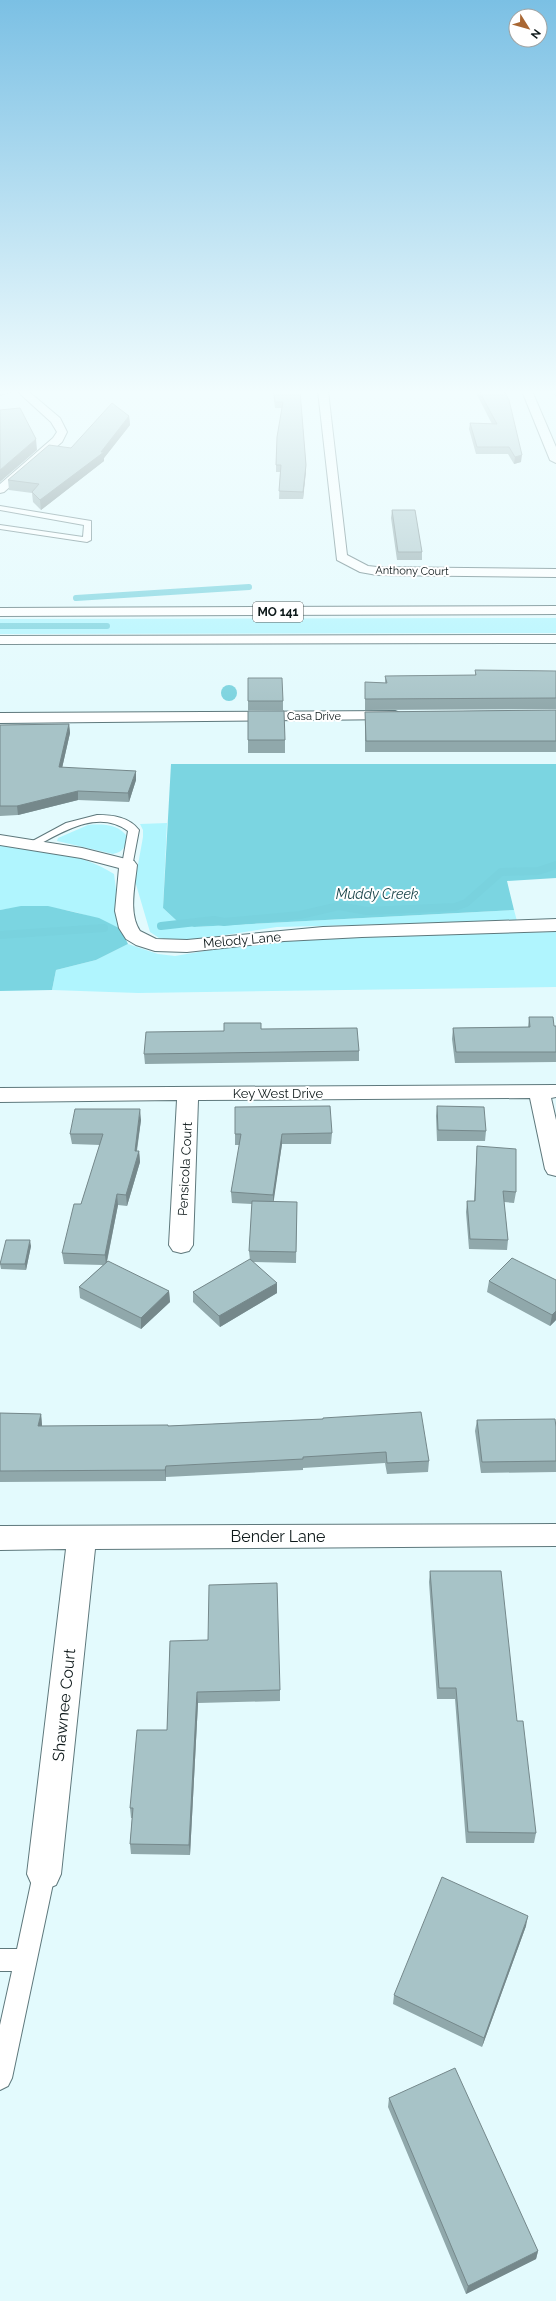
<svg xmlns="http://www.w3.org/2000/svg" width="556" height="2301" font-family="Raleway,sans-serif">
  <rect width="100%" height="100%" fill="#e3fafd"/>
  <path fill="#b0f5fe" d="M556,618V633L0,634V619Z
    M167,823L163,908L177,921L194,927L514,910L517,921L277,927L187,941L159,938L150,932L135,881L143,837V830L140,824Z
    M88,825C102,824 120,824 128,838C125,847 123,852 113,854L57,841L58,838Z
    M0,845C38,848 81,853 114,874L121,929C82,910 43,902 0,910Z
    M556,932V987L138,993L52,990L56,970L96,960L128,944L158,954L175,956L292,936Z"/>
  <path fill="#7bd5e1" d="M171,764H556V878L507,881L514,910L194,927L177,921L163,908Z
    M21,906H48L99,918L121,929L128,944L96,960L56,970L52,990L0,991V910Z"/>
  <path fill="#79d2de" d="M221 693a8 8 0 1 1 16 0a8 8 0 1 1-16 0Z"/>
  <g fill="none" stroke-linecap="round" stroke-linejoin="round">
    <path stroke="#79d2de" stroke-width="6" d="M76,598L249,587
      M0,626H107"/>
    <path stroke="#79d2de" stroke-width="8" d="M161,926L214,920L224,922L300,915L339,906L367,911L455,907L466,903L501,872L538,871L556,865
      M0,935L104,928"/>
    <defs>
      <path id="lane" d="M0,506L91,521V540L87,542L0,529V525L83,537L84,525L0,510Z
        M97,815C113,815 129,817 139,830L132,867L128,868L122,865L128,831C99,809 64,831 36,846L32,847L27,844L66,823Z
        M44,1864L51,1867L55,1874L12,2078L8,2086L0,2090V2025L12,1971H0V1949H17L33,1874L37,1867Z"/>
      <path id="street" d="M0,391H13L0,395Z
        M17,391H28L60,418L67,432L62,442L4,492L0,493V484L53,438L57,432L51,422Z
        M318,391H328L347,555L368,566L377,567L556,569V577L377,575L360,572L337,560Z
        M522,391H532L556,447V463L550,460Z
        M395,711L400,713L403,716L400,719L0,723V713Z
        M0,835L82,848L134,861L137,865C135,886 128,913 140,931L156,939L187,940L323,927L556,919V931L362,937L284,941L187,952L155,951L136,945L126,939L119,928L115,911L119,868L81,858L0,845Z
        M556,1085V1097L551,1098L556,1120V1176L548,1174L545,1169L530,1098L198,1100L193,1245L189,1251L181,1253L173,1251L169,1245L177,1100L0,1102V1088Z
        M556,1524V1546L95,1549L61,1874L56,1885L44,1890L32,1885L27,1874L66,1549L0,1550V1526Z"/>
      <path id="highway" d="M556,606V614L0,616V608Z
        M556,635V643L0,644V636Z"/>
    </defs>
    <use href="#lane" stroke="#5e787c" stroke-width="2"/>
    <use href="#street" stroke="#5e787c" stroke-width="2"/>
    <use href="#highway" stroke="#5e787c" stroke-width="2"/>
    <use href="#lane" fill="#fff" fill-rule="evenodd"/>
    <use href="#street" fill="#fff" fill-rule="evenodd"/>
    <use href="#highway" fill="#fff" fill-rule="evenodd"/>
  </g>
  <path fill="#90a8ab" d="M273,391H300L306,465L303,499H279L280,472H276V465L282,408H275Z
    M475,391H504L521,462L514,464L508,454H476L469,429L470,423L492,424Z
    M553,391H556V398Z
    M129,416L130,425L104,458V461L41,510L33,502L32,493L9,490L8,480L71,448Z
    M392,510L422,552V560H397L391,518Z
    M475,670L556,671V709L365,710V682L385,683V676L475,675Z
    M248,678L283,701V710H248Z
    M556,710V752H365V712Z
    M248,711L285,740V753H248Z
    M69,724L70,733L62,768L136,780L129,802L78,800L18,815L0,816V725Z
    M529,1017L554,1026H556V1062L455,1063L452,1039L453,1028L528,1027Z
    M261,1029L359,1051V1061L145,1064L144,1054L224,1031Z
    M437,1106L486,1131L485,1141H437L436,1116Z
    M141,1120L137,1151H139L140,1162L127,1206L118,1205L107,1262L169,1291L170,1302L141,1329L80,1298L79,1287L103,1265L64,1264L62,1253L81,1204L100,1145L72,1144L70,1134Z
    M332,1133L331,1144H282L273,1202H297L296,1263L253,1262L277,1293L220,1327L193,1302V1292L250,1260L249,1251L252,1204L232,1203L231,1192L240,1145H235V1134Z
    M477,1146L516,1192L514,1203L504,1202L508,1240L507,1250L469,1249L466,1212L467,1201H474Z
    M31,1246L26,1270L1,1269L0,1264Z
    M512,1258L556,1320L550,1326L487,1292L489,1281Z
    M0,1413L41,1414L42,1426H168L322,1419L429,1461L428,1472L387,1474L385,1463L303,1468V1470L166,1477V1481L0,1482Z
    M477,1420L556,1427V1472L481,1473L475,1431Z
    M430,1571L536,1833L534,1843H466L455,1699H437L429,1582Z
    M170,1641L280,1690V1701L198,1703L190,1855L131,1854L130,1844L132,1818H131L130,1808L167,1730Z
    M526,1926L482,2047L393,2004L394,1995Z
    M389,2098L538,2251L536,2259L466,2294L388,2107Z"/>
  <path fill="#75888b" d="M129,416L130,425L104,458V461L41,510L40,500L101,452Z
    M36,439L37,450L0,482V470Z
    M522,455L521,462L514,464L515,457Z
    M306,465V472L303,499V492Z
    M69,724L70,733L60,777L59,767Z
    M136,771V780L129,802L128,793Z
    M78,791V800L18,815L17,806Z
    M140,1109L141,1120L135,1161V1151Z
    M282,1134V1144L273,1206V1195Z
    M139,1151L140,1162L127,1206L126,1195Z
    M117,1194L118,1205L106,1265L105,1255Z
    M30,1240L31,1246L26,1270L25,1264Z
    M277,1283V1293L220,1327L219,1316Z
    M169,1291L170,1302L141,1329V1318Z
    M556,1311V1320L550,1326L552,1315Z
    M41,1414L42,1425L40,1437L38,1426Z
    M166,1466V1481L165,1470Z
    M197,1692L198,1703L190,1855L189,1845Z
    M528,1916L526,1926L482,2047L484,2038Z
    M538,2251L536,2259L466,2294L468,2286Z"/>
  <path fill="#a7c3c7" stroke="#75888b" d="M274,391H300L306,465L303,492L279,491L281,465H276L277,437L283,402H275Z
    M479,391H504L509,400L522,455L515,457L509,447H477L470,423L497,424Z
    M112,403L129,416L101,452H104L40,500L32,492L39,484L8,480L49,445L71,448Z
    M20,408L36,439L0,470V410Z
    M392,510H415L422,552H398Z
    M475,670L556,671V698L365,699V682L387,683L385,676L476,675Z
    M248,678H282L283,701H248Z
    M556,710V741H366L365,712Z
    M248,711H284L285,740H248Z
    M69,724L59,767L136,771L128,793L78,791L17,806H0V725Z
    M529,1017H553L554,1026H556V1052H456L453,1028L530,1027Z
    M224,1023H261V1029L357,1028L359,1051L144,1054L146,1032L224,1031Z
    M330,1106L332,1133L282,1134L273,1195L231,1192L241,1134H235V1107Z
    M437,1106L484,1107L486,1131L438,1130Z
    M75,1109H140L135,1151H139L126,1195L117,1194L105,1255L62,1253L74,1204H81L103,1134H70Z
    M477,1146L516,1149V1192L503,1191L508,1240L470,1239L467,1201H475Z
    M252,1201L297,1202L296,1252L249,1251Z
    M6,1240H30L25,1264H0Z
    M512,1258L556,1280V1311L552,1315L489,1281Z
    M250,1259L277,1283L219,1316L193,1292Z
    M108,1261L169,1291L141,1318L79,1287Z
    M421,1412L429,1461L387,1463L386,1452L303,1457V1459L166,1466L165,1470L0,1471V1413L41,1414L38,1426L168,1425V1426L323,1419V1418Z
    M555,1419L556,1427V1461L482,1462L477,1420Z
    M430,1571H501L517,1721H523L536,1833L468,1832L456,1688H439Z
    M277,1583L280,1690L197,1692L189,1845L130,1844L133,1808H130L137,1730H167L170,1641L208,1640L209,1585Z
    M442,1877L528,1916L484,2038L394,1995Z
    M455,2068L538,2251L468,2286L389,2098Z"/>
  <linearGradient id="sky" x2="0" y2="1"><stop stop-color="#7bc0e4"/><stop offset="0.55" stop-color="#f2fdfe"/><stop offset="1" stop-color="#f2fdfe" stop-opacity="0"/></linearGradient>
  <rect width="556" height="713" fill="url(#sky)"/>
  <g text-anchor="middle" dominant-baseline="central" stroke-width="4" stroke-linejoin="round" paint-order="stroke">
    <g font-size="11" fill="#0e191a" stroke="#fff">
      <text transform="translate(412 571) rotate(1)">Anthony Court</text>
      <text x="314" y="716">Casa Drive</text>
    </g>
    <rect fill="#fff" stroke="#565e5f" stroke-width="1" x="253" y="602" width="50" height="20" rx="3"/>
    <g font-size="12" font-weight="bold" fill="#0e191a">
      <text x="278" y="612">MO 141</text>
    </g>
    <g font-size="13" fill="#0e191a" stroke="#fff">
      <text transform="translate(242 940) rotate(-5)">Melody Lane</text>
      <text x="278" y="1093">Key West Drive</text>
      <text transform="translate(185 1169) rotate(-87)">Pensicola Court</text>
    </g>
    <g font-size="14" font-style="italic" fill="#1b454a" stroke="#fff">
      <text x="377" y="894">Muddy Creek</text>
    </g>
    <g font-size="16" fill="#0e191a" stroke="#fff">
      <text x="278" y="1536">Bender Lane</text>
      <text transform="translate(64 1705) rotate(-84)">Shawnee Court</text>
    </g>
  </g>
  <g transform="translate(528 28) rotate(127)"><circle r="19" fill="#ffffff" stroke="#9fa3a3"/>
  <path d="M0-3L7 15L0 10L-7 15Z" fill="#a96733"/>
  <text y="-6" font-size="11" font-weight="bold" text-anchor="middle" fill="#0e191a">N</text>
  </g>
</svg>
